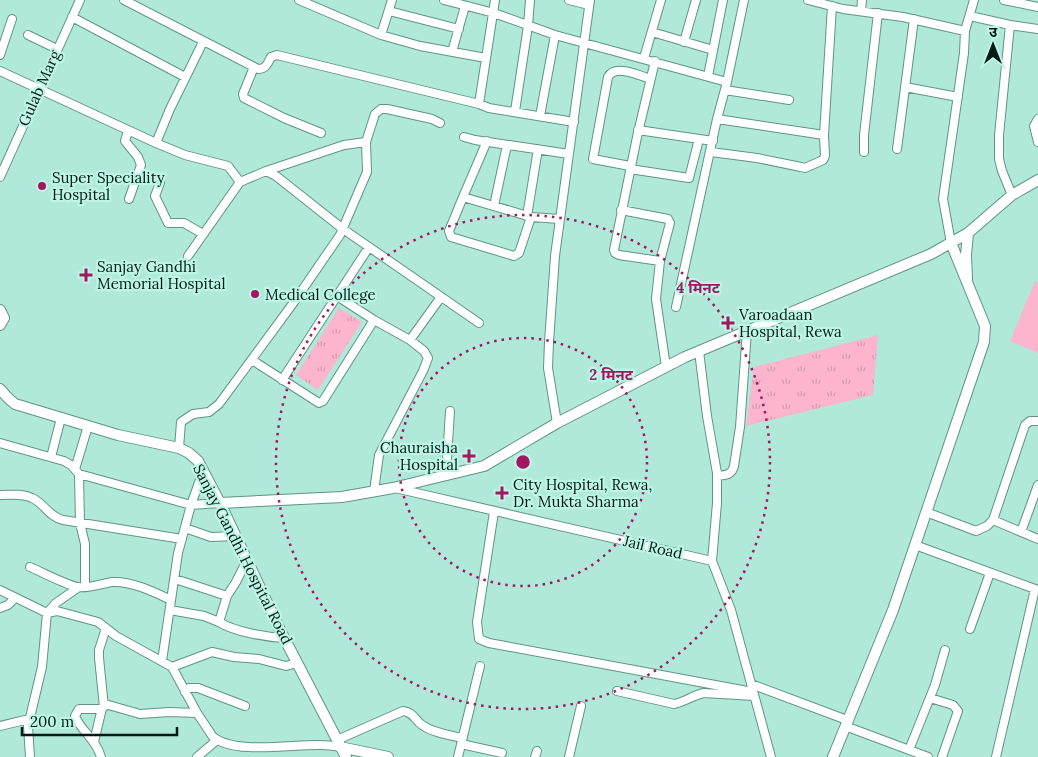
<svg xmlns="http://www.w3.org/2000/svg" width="1038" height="757" font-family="Lora,'Noto Sans Devanagari',serif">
  <defs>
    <pattern id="grass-tufts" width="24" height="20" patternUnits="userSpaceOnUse" patternTransform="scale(1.25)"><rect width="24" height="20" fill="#fcb5cd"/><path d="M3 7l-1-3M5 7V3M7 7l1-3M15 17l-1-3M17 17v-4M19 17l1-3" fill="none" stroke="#d69baf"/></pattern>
  </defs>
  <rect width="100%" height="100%" fill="#b0e8d9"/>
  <path fill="url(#grass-tufts)" d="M339,308L362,322L318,390L296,375Z
    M878,335L873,395L746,426L754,367Z"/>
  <path fill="#fcb5cd" d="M1035,281L1038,283V353L1010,341Z"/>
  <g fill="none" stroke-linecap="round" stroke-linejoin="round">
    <defs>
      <path id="minor" d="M124,0L258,69C266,69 268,63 271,57L277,55L479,104L489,108L574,122
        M299,0L381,35L392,0
        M444,0L494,13L555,35L727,82L717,119L676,307
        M569,0L589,5
        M808,0L843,9L903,17L965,31L964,53L943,199L951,243
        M1004,0L1038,7
        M389,11L459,29
        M861,11L862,0
        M970,16L1010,25L1038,29
        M72,17L185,77
        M1010,25L999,135V159L1002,171L1012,195
        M965,31L974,0
        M652,32L713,50
        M28,35L57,49
        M381,35L420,46L486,58
        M684,42L696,0
        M452,52L465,6
        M0,55L12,19
        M644,58L661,0
        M655,61L637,137L614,250L615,253L619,255L660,261
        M254,67L243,94L244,98L284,118L321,133
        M0,71L156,143L185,155L228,166L240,182
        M708,76L723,0
        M727,82L744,0
        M905,87L958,97
        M725,90L789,100
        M479,104L495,0
        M515,111L528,26L530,0
        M540,116L555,35
        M717,119L824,135
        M1038,119L1034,126L1038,142
        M638,130L713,141
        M128,131L125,141L138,157L141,165L129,199
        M464,137L475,140L569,154
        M487,141L463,197L531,217L560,219
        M156,143L170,109L203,42
        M897,149L914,19
        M711,152L757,158L801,167L805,168L823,160L825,156L824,135L832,6
        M864,152V135L878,13
        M630,166L593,159L608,77C615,64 639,75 650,79
        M630,169L689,178L699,139
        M266,171L344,145L366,142
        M0,177L80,0
        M160,183L155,196L168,223H184L203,234
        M463,197L449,231L451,237L514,256L519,253L531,217
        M494,206L507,145
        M621,210L663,218L668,219L670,223L660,261L656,299L666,367
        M527,216L538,149
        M188,256L240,182L266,171L276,176L343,229L479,323
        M337,296L374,320L410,340L441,297
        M699,351L707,416L717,473V503L712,561
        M252,360L319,403L323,401L374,320
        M282,380L369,247
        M557,423L548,368L549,342L555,256L590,0
        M0,443L64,461L71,465L79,474L191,505L220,503
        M179,448L181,422L193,414L209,412L219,404L294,302L340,235L367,172L366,142L375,114L381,109H387L432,119L440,123
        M51,457L61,418
        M75,469L88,426
        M79,474L80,523L85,544V587
        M446,475L450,411
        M717,476C726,475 732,475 734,466L740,427L747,331
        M395,488L712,561L731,610L771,757
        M374,491L379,455L423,371L428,358L424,351L410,340
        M0,495C10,495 22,493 32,498C44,503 48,516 63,520L182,539
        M494,512L477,622L479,639L489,643L753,692
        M926,512L976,531L987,526L993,520L1025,425L1030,421H1038
        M993,520L1038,539
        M185,528L211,537L236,536
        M1021,532L1038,485
        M915,545L1035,589L996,757
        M30,567C44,573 62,583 77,587C88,589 100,584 112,582C132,581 154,592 171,600
        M175,579L227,596
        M0,590L47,613L57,611L98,622L116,636L172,667L197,713L213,737C236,755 293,744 321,745C327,745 334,746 340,747
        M0,608L8,605L15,598
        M170,610L204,616L219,622L227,596L236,582L247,560
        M219,622C235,632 266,637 285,638
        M970,629L990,573
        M162,661L178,553L191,505L203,471
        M172,667L212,652L234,657L259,659L286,666L297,663
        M751,684L847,720
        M617,691L674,704C685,702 693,695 704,693L754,696
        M185,692L189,688H198L245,706
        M930,698L953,705L958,711L942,757
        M105,704L140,714L169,712L197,713
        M0,726L29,719
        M845,726L928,757
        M337,740L403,711C413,712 415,720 422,725C433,733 450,735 462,738
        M94,742L102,708
        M461,744L502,753
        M909,750L935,685L945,650
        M30,757L28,726L42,667L47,613L56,603L79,587
        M101,757C96,739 80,730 75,716L79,709H100L104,707L99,658V650L106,628
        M197,757L217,740
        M458,757L480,666
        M535,757L537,751
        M569,757L581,706"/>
      <path id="major" d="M967,279L966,255L968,233
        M0,310L4,318L0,325
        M0,389L8,398L15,404L118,435L179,448L189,453L198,461L220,503L279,628L346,757
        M220,503L342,497L393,488L484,466L557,423L685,357L931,254L968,233L1012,195L1038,180
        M340,747L388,757
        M833,757L893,610L984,342L985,326L951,243"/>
    </defs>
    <use href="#minor" stroke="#5e9587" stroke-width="10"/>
    <use href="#major" stroke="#5e9587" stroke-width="12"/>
    <use href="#minor" stroke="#fff" stroke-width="8"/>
    <use href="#major" stroke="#fff" stroke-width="10"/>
  </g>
  <g fill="none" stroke="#a3175f" stroke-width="2.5" stroke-dasharray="2.5 5">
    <circle cx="523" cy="462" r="124"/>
    <circle cx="523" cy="462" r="247"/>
  </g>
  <g fill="#a3175f" stroke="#bdf6e6" stroke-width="2">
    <circle cx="42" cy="186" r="5"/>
    <path d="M83.5 267.5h5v5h5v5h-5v5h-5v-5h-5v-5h5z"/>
    <circle cx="255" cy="294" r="5"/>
    <path d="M725.5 315.5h5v5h5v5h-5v5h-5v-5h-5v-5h5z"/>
    <path d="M466.5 448.5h5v5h5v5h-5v5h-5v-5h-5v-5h5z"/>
    <path d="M499.5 485.5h5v5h5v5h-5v5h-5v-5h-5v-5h5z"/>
  </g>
  <g text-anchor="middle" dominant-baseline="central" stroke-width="4.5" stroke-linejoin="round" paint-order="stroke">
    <g font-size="15" fill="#041a15" stroke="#bdf6e6">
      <text transform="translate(39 88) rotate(-66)">Gulab Marg</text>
      <text transform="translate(653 547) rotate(13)">Jail Road</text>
      <text transform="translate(243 554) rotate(63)">Sanjay Gandhi Hospital Road</text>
    </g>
    <g font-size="15" fill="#041a15" stroke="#bdf6e6" text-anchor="start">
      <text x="52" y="177">Super Speciality<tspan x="52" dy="17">Hospital</tspan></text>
      <text x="97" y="266">Sanjay Gandhi<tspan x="97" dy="17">Memorial Hospital</tspan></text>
      <text x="265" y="294">Medical College</text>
      <text x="739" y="314">Varoadaan<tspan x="739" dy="17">Hospital, Rewa</tspan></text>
      <text x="458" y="447" text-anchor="end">Chauraisha<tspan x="458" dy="17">Hospital</tspan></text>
      <text x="513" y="484">City Hospital, Rewa,<tspan x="513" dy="17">Dr. Mukta Sharma</tspan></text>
    </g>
  </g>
  <circle cx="523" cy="462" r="8" fill="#a3175f" stroke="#bdf6e6" stroke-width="2.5"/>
  <g font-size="15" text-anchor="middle" font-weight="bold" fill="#a3175f" stroke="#bdf6e6" stroke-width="4.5" stroke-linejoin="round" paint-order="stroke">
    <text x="698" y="293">4 मिनट</text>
    <text x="611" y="380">2 मिनट</text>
  </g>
  <g transform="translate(993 45)" stroke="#bdf6e6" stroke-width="4" paint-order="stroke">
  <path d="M0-4L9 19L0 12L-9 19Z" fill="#041a15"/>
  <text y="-8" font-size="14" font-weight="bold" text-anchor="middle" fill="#041a15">उ</text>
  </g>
  <path d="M22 727v8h155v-8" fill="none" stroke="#041a15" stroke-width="2.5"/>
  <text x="30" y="727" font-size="15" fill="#041a15" stroke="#bdf6e6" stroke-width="4" paint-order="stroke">200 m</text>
</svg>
